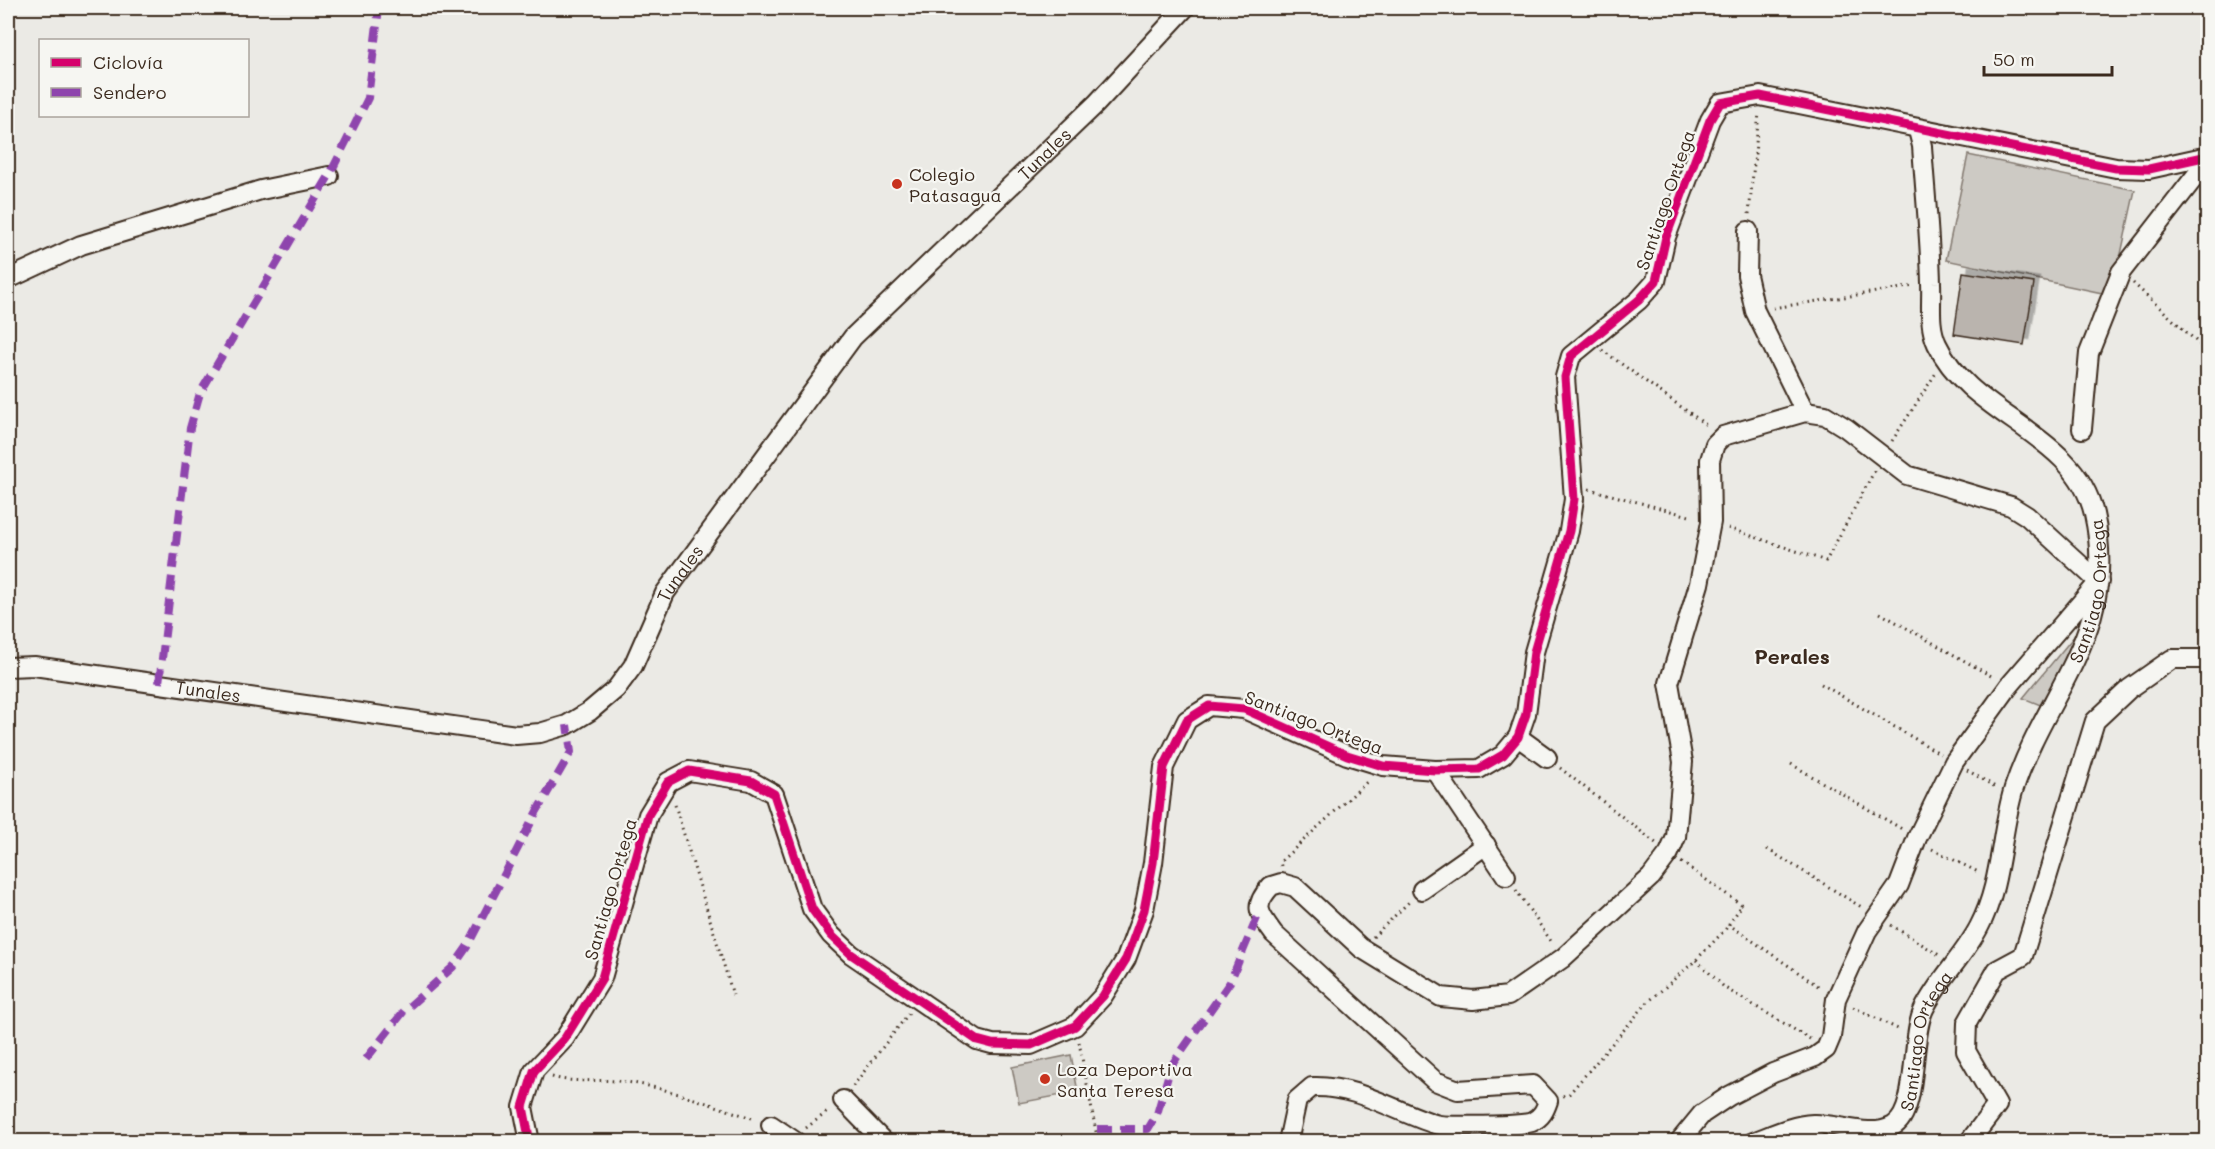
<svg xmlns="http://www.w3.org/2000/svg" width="2215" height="1149" font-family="Mali,sans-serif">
  <defs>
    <filter id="shadow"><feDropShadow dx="5.5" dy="-5.5" stdDeviation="0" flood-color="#0004"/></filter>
  </defs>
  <rect width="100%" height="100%" fill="#ebeae5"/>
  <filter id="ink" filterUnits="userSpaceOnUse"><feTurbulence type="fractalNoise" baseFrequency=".0167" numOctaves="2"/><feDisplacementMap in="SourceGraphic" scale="12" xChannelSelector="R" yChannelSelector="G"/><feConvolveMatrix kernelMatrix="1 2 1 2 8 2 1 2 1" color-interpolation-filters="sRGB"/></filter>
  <g filter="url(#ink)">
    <path fill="#cdcac4" stroke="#847a71" stroke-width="1.5" d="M1968,155L2135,190L2112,295L1946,260Z
      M2076,634L2043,706L2023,698Z
      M1071,1055L1078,1092L1019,1103L1012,1067Z"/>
    <path fill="#bab4ae" stroke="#3b2a1e" stroke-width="1.5" filter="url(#shadow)" d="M1963,272L2034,283L2024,345L1954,334Z"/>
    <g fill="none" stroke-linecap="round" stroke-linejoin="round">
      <defs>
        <g id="minor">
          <path d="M1748,231L1747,275L1755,311L1805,412"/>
          <path d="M8,279L81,245L261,190L329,176"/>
          <path d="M2082,429L2089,353L2121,272L2208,160"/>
          <path id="s1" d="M8,667L34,666L516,735L540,733L567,725L590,711L616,689L633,666L665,593L853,337L1096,104L1185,8"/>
          <path d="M1518,737L1547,758"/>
          <path d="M1435,770L1506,876"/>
          <path d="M1422,890L1486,845"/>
          <path d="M843,1100L884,1142"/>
          <path d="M771,1125L796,1142"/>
          <path d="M530,1142L523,1107L534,1071L565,1038L602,978L648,815L668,782L689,771L751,781L774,794L812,909L831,935L851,954L977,1040L992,1044L1031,1045L1075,1026L1103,996L1126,959L1144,910L1153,863L1164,767L1187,720L1209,706L1244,709L1347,755L1383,766L1435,770L1479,769L1503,755L1518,737L1526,714L1534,652L1569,531L1574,499L1565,377L1571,356L1639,300L1656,281L1666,237L1710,120L1720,103L1760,96L2116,168L2149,169L2208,156"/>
          <path d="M1288,1142L1297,1100L1312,1087C1356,1085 1394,1111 1435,1124C1443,1127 1526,1126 1532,1122C1542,1117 1545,1110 1548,1101L1533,1085L1458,1090L1435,1081L1274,934C1259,913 1252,907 1271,886L1281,883L1295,887L1361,948L1441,997L1473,1000L1508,996L1563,958L1651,877L1669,853L1676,837L1683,762L1669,683L1699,584L1711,522L1710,460L1715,444L1723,436L1805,412L1825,415L1846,428L1907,475L2011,506L2027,516L2099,582L2009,686L1954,762L1917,838L1899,885L1867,931L1836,999L1831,1037L1826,1049L1815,1057L1773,1073L1729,1096L1702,1114L1679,1142"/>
          <path id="s2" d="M1753,1142C1772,1135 1792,1125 1813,1124C1837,1123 1870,1139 1893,1126C1919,1112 1910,1037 1924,1009C1939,979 1964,956 1979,927C2002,884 2000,833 2014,788C2047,689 2120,630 2094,514C2075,432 1971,417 1937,344C1928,325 1932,303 1931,283C1930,237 1925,191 1922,146L1918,130"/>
          <path d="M1802,1142L1805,1139L1817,1142"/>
          <path d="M1969,1142L1997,1105L1966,1051L1967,1023L1997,970L2023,956L2095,721L2129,689L2172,659H2208"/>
        </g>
      </defs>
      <use href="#minor" stroke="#3b2a1e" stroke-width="22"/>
      <path stroke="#3b2a1e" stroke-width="3" stroke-dasharray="1.5 4.5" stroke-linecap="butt" d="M1749,214L1759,113
        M2133,283L2208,352
        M1773,308L1915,286
        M1602,350L1709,427
        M1892,441L1936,373
        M1589,489L1693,517
        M1728,528L1826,561L1875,470
        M1880,613L1993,677
        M1821,684L1941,754
        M1791,764L1902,829
        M1560,768L1657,844
        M1967,770L1997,788
        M675,805L733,995
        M1767,849L1863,908
        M1932,849L1980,873
        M1281,866L1280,862L1369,780
        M1516,890L1553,944
        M1728,924L1821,988
        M1891,925L1939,955
        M1373,937L1410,901
        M1696,960L1725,988L1810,1039
        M1853,1007L1900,1030
        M1079,1042L1098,1142
        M552,1077C576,1084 601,1078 626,1082C670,1088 713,1106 755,1119
        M853,1086L909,1013
        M1563,1096L1569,1094L1647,1003L1696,960L1725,930L1742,905L1681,862
        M806,1128L830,1110"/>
      <use href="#minor" stroke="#f6f6f2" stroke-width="18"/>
      <path stroke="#8e44ad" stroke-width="8" stroke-dasharray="15 8" stroke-linecap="butt" d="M159,683L190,428L200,393L329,176L368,98L379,8
        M366,1059L404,1011L453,967L467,947L537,811L571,752L567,725
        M1097,1129H1148L1157,1114L1171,1066L1230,982L1259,913"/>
      <defs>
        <path id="cycleway" d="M530,1142L523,1107L534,1071L565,1038L602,978L648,815L668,782L689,771L751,781L774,794L812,909L831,935L851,954L977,1040L992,1044L1031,1045L1075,1026L1103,996L1126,959L1144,910L1153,863L1164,767L1187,720L1209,706L1244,709L1347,755L1383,766L1435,770L1479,769L1503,755L1518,737L1526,714L1534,652L1569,531L1574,499L1565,377L1571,356L1639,300L1656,281L1666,237L1710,120L1720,103L1760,96L2116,168L2149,169L2208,156"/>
      </defs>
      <use href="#cycleway" stroke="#f6f6f2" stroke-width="13"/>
      <use href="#cycleway" stroke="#d6006c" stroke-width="9"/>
    </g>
  </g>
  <g fill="#c8321e" stroke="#f6f6f2" stroke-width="2">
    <circle cx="897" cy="184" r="6"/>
    <circle cx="1045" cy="1079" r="6"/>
  </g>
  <g text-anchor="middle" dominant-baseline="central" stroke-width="4.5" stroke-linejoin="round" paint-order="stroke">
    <g font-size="18" fill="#3b2a1e" stroke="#f6f6f2">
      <text stroke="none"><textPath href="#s1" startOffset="1317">Tunales</textPath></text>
      <text transform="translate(1665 200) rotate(-71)">Santiago Ortega</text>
      <text stroke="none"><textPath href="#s1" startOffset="759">Tunales</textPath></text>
      <text stroke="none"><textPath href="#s2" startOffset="724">Santiago Ortega</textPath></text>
      <text stroke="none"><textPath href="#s1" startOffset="202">Tunales</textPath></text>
      <text transform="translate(1314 722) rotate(21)">Santiago Ortega</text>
      <text transform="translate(610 889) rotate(-74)">Santiago Ortega</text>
      <text stroke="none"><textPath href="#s2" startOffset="238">Santiago Ortega</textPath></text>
    </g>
    <g font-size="18" fill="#3b2a1e" stroke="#f6f6f2" text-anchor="start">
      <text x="909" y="174">Colegio<tspan x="909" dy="21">Patasagua</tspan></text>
      <text x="1057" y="1069">Loza Deportiva<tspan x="1057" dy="21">Santa Teresa</tspan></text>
    </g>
    <g font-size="20" font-weight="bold" fill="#3b2a1e" stroke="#f6f6f2">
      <text x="1792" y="656">Perales</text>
    </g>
  </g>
  <rect width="2215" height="1149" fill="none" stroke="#f6f6f2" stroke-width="30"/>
  <rect x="15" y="15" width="2185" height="1119" fill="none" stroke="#3b2a1e" stroke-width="2" filter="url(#ink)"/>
  <rect x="39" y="39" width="210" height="78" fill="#f6f6f2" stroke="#aba49d" stroke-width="1.5"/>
  <rect x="51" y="58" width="30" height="9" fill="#d6006c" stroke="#aba49d" stroke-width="1.5"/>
  <text x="93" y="69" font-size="18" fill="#3b2a1e">Ciclovía</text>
  <rect x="51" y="88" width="30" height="9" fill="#8e44ad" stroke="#aba49d" stroke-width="1.5"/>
  <text x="93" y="99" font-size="18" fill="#3b2a1e">Sendero</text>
  <path d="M1984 66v9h128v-9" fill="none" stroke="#3b2a1e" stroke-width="3"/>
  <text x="1993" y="66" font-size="18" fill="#3b2a1e" stroke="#f6f6f2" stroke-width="4.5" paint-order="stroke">50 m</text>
</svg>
